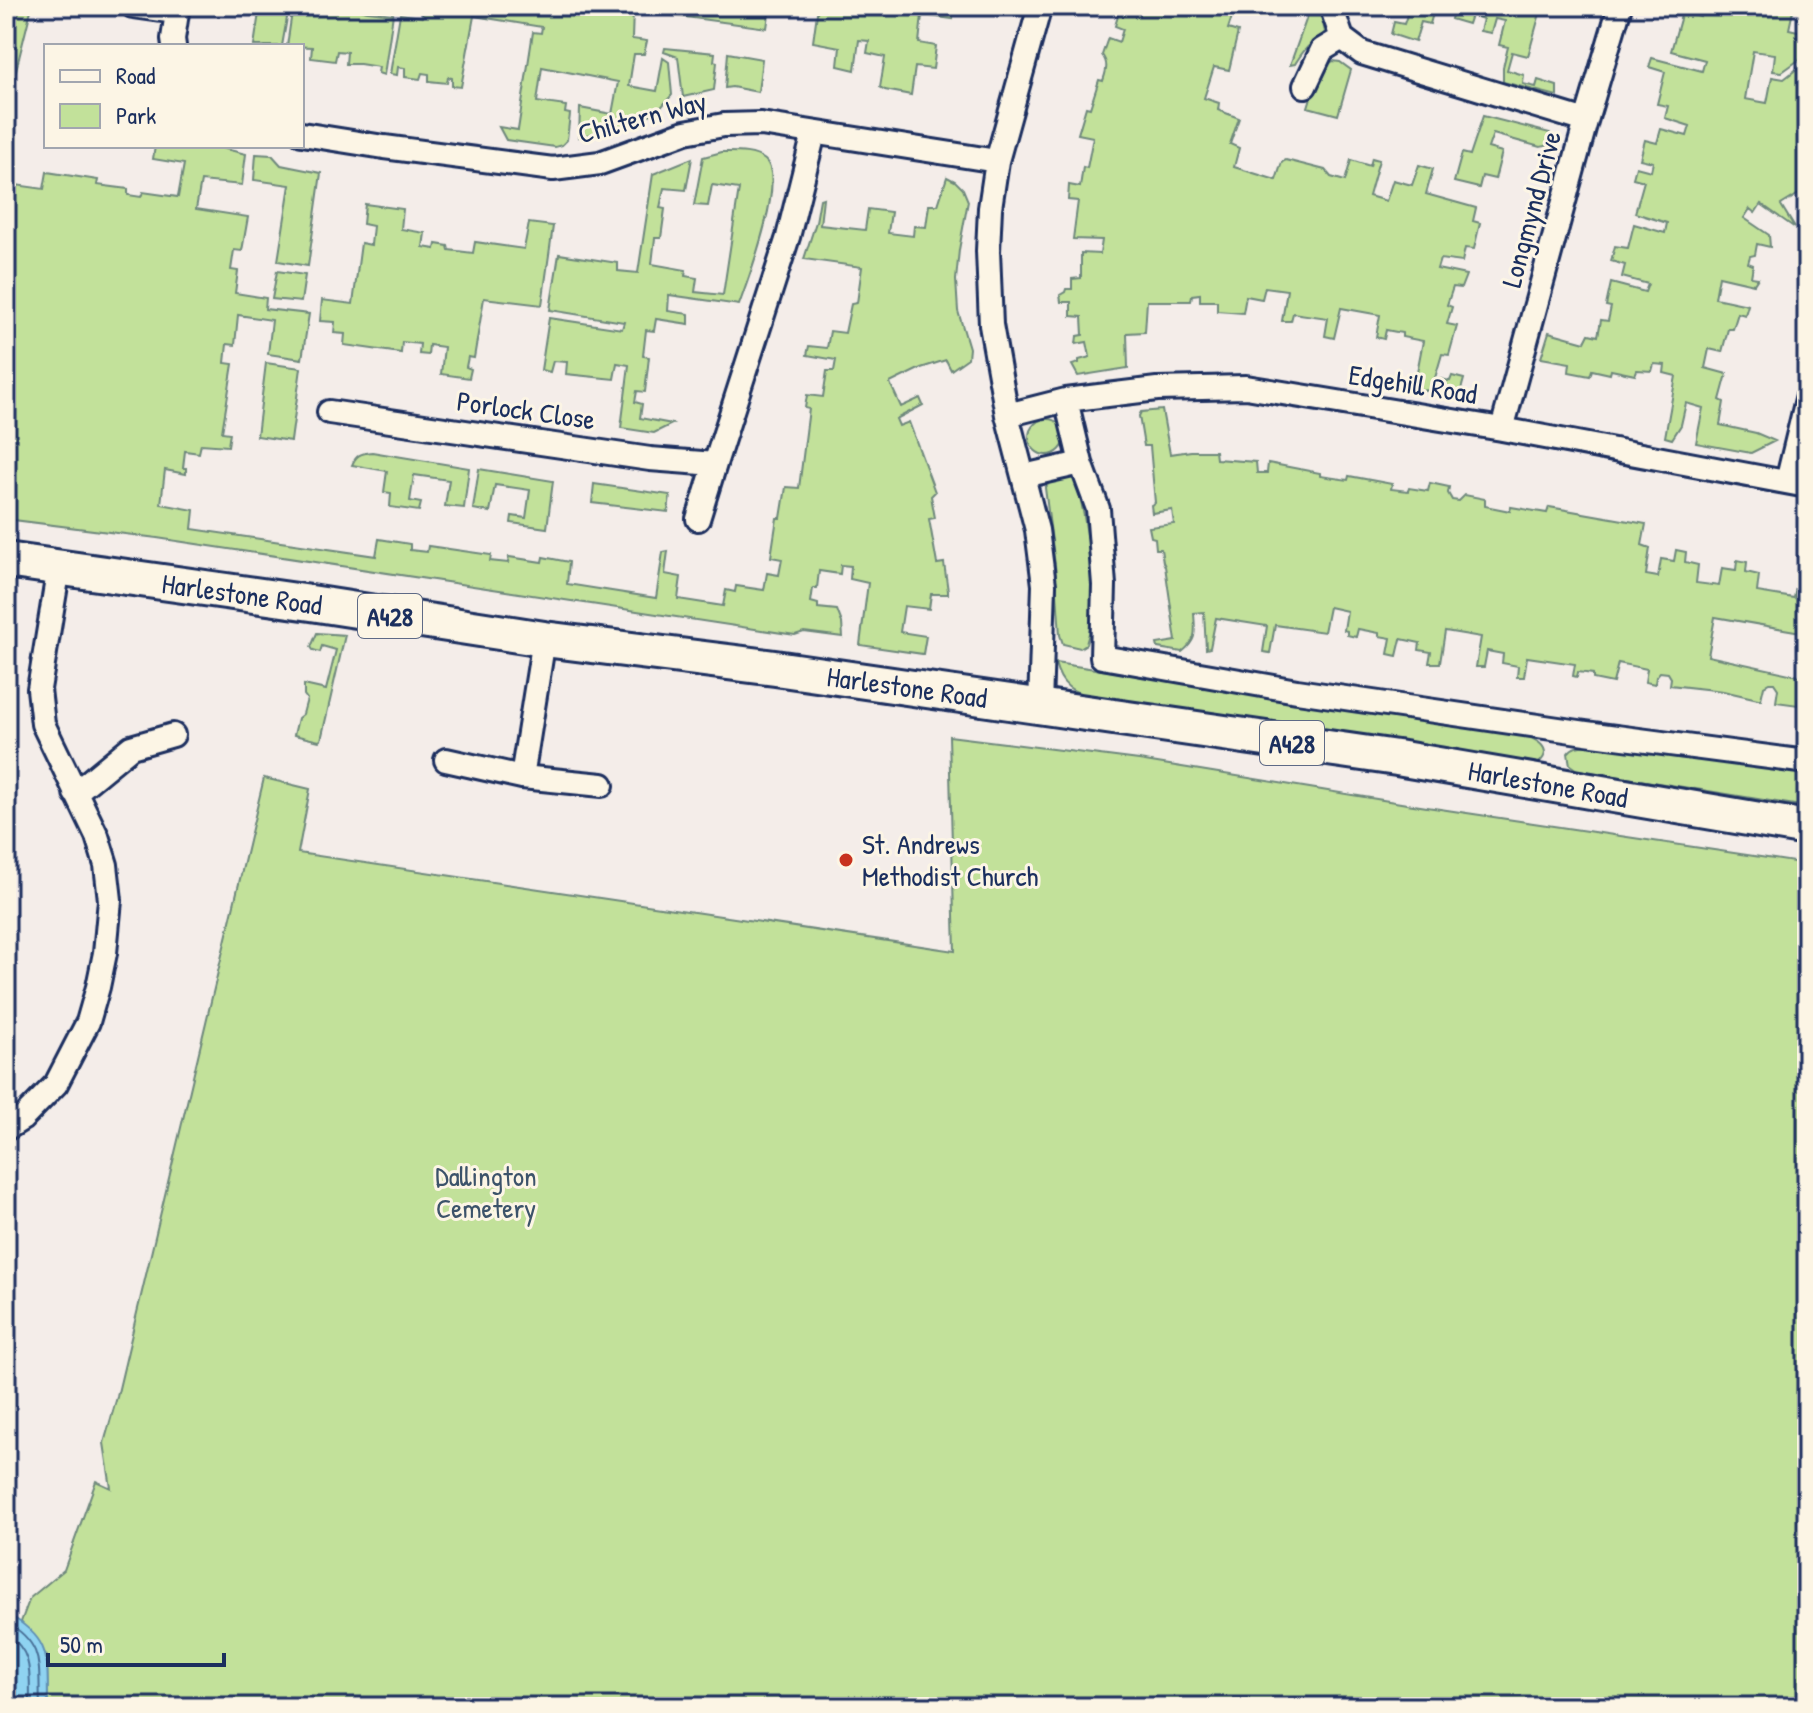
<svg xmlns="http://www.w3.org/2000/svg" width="1813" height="1713" font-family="'Patrick Hand',sans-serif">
  <rect width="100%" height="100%" fill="#f4ede9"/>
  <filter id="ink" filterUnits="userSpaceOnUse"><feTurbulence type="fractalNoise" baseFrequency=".0125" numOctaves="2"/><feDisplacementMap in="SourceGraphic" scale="16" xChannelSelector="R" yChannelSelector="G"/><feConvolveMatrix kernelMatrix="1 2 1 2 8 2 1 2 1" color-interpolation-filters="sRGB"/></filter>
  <g filter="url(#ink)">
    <path fill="#c2e19a" stroke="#6e887c" stroke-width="2" d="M6,6H32L10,94L6,93Z
      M260,6H344L368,11L393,14L384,75L378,73L379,67L360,64H346L347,52L337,51L335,61L311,58L312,47L287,46L292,12H288L282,46H254Z
      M406,6H751L750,11L769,14L767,28L633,10L632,39L647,41L644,54H634L629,86L657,91L663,58L669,62L672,95L657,112L613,129L579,137L580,108L612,114L618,82L542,67L537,102L566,106L565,113L570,114L567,140L562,145L555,147L506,140L499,127L518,130L533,32L541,33L542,27L474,16L461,87L452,86V78L448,77L447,83L429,81V74L422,73L420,79L405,77V68L398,67L397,75L390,74L400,14L422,17L423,9Z
      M818,6H953V19L922,15L919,43L936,46L933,69L915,67L911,95L885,90L880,87L885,57L867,53L869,41L859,40L855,70L838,66L840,47L813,42Z
      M1121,6H1224L1223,11L1236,14L1232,17L1228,29L1238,32L1229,70L1214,67L1204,98L1219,103L1218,110L1239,118L1230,144L1239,148L1234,167L1276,180L1282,162L1286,160L1325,170L1331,177L1345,181L1351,160L1370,166L1372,158L1379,160L1369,196L1386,201L1393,180L1412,185L1419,165L1433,169L1426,194L1476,208L1473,221L1480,223L1474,249L1465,248L1462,262L1440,259L1437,269L1466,275L1461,288L1453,287L1447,305L1452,307L1447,324L1457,326L1449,355L1442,354L1435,378L1450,381L1452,376L1464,379L1459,397L1414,388L1423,341L1402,337V333L1386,330L1384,339L1376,337L1380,315L1341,308L1334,338L1325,336L1328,318L1293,313L1291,321H1282L1287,290L1265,287L1262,299L1246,296L1243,313L1217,311V301H1200V294L1192,295L1191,301H1147L1145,332L1127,333L1128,368L1078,376L1072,365L1079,363V360L1090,357L1087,342L1076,344L1077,336L1083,335L1082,317L1071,316V302H1061L1060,295L1065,292L1066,289H1072V279L1081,278V253L1100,254L1102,240L1073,239L1078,201L1068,200L1069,185L1080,187L1083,167L1087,168L1093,137L1078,134L1086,107L1090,108L1099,80L1103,81C1106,71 1109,64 1102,55L1108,38L1119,42L1123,29L1115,26Z
      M1311,6H1319L1325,32C1321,38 1317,39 1311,44C1304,49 1300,56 1295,64L1290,65Z
      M1410,6H1435L1430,24L1421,22L1415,42L1391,34L1394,22L1404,24Z
      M1447,6H1542L1528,56L1512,52L1507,70L1524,75L1523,84L1536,87L1538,80L1557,86V96L1503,82V67L1508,47L1499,45L1505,21L1495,19L1491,33L1480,31L1483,19L1471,15L1468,24L1451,19L1454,8Z
      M1704,6H1794L1789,29L1807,33V54L1782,72L1773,71L1775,54L1753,51L1745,99L1767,103L1772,77L1784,79L1807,61V189L1781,205L1795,228L1761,204L1755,213L1750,209L1744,218L1769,235L1770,247L1757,244L1755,255L1750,256L1748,263L1753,265L1751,277L1758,278L1754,284L1719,276L1715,298L1748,305L1745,315L1738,313L1733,329H1728L1722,352L1709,349L1705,368L1727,374L1720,400L1724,402L1720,425L1756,433L1775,441L1751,453L1696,443L1703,408L1686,403L1681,425L1672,439L1665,437L1676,376L1664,373L1665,365L1654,364L1652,371L1637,370L1635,375L1611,370L1610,374L1592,370L1590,376L1569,372L1570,363L1541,358L1549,332L1585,342L1589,334L1598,336L1601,320L1608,321L1611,307L1606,306L1611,283L1645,292L1648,284L1622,277L1625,265L1611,261L1615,246L1628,248L1634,224L1665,233L1667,223L1635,213L1644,181L1633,178L1636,167L1651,171L1653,162L1640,159L1645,140L1657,143L1661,129L1687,136L1690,126L1665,118L1668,106L1657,104L1665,72L1649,67L1652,58L1702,71L1705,60L1671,51L1682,12L1700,17Z
      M665,48L715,53L714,61L717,62L714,90L683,97L678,57L664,52Z
      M728,53L762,59L758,92L732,87L725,88Z
      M1333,61L1340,62L1351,70L1338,115L1308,107C1314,89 1317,71 1333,61Z
      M1483,116L1550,133L1556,144L1540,147L1493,134L1488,148L1502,152L1495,179L1482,176L1479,188L1454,182L1462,153L1470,155Z
      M155,146H213L246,154L242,185L201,181L196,209L248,217L242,251L234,250L231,270L238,271L235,293L266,298L265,309L309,314L302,359L268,354L272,320L238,315L235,345L227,344L225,363L233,364L222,432L230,433L228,446L201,444L199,453L185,451L183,468H186V474L165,470L161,504L194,510L192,529L376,556L379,539L410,544V550L427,552L428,546L491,555L490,561L508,563L509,557L542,562L543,557L569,562L567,584L656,598L663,552L668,551L665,574L681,577L678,599L723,606L726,590L735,592L736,586L764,590L767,573L779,575L782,559L771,557L777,518H781L786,487L799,488L809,409L805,408L807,395L823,397L827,371H834L836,360L807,355L809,346L827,348L830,331L845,333L851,304L857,303L862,267L804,259L816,222L820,199L823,198L820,225L865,230L868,209L891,212L888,233L913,236L914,226L926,227L929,205H938L947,177L955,181L963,189L968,201L959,250L956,280L958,311L969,348L968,358L951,370L946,360L921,368L890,383L901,407L920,398L923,405L896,419L899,426L909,422L935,492L931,496L935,518L929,519L937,564L944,563L948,591V594H931L929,609L904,606L900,632L926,636L923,654L860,645L868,583L850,579L851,566L841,565L840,574L819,571L817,588H813L811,602L818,604V608L837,610L842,623L843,637L804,632L795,635L157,538L6,519V167L10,168L8,184L44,189L47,172L98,180L97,185L128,189V195L141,197L143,192L178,197L184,164L153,159Z
      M722,152C735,152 754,151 765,160C787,178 748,280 739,305L669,295L668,311L689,314V324L656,319L654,331L646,330L643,356L649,357L645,392L637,391L635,402L642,404L640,418L672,424L654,433L621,428L629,365L617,363L614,379L566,374L567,362L553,361L550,372L541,370L549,318L622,329L624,322L550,310L559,254L618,263V271L638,273L653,174L692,158L686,190L664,188L660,208L665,209L661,238H655L652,264L686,270L685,276L697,278L695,292L723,295L739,189L712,185L708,206L694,205L703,157Z
      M256,154L272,155L281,165L321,173L308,266L278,261L290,185L254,180Z
      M365,204L403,209L401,229L425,233L423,247L435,249L436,244L448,246L449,250L473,253L475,242L524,249L529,223L553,226L542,305L484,298L474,358L468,357L466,367L471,369L469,378L441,374L444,347L429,345L428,355L419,354L420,344L402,342L401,353L344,345L345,334L334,333L335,322L320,321L322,300L353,304L361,243L371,245L373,226L363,224Z
      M277,271L305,275L301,302L272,299Z
      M266,363L301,368L291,441L257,436Z
      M1162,410L1170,454L1191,451H1215L1216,459L1256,462L1257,473H1267L1268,463L1320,473V476L1348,480L1349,476L1392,484L1391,489L1408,491L1409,488L1428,491L1430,483L1449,487L1448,493L1452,500L1459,501L1465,495L1485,499V506L1510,511L1511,507L1547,513L1549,507L1646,524L1642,545L1650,548L1646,575L1658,577L1661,559L1674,561L1676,550L1686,552L1685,562L1698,565L1696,583L1719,586L1722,568L1736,570L1737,560L1747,562L1746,572L1759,575L1757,592L1794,598L1799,571L1807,572V633L1715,617L1708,656L1799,676L1802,682L1798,705L1776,702L1778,689L1774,683H1769L1764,686L1761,699H1758L1723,691L1670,685L1671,678L1668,673L1660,672L1656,677L1655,684L1645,682L1647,669L1618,663L1613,683L1593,679V674L1578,672L1577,677L1573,676L1575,664L1527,657L1524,677H1517L1518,666L1502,663L1503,654L1487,651L1484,667H1476L1481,637L1445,631L1440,663H1429L1431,652L1419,650L1420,643L1401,639L1397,656L1388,654L1391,638L1379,636V633L1358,629L1356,637L1347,635V631L1344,630L1347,611L1329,607L1324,632L1275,625L1270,653L1263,652L1267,626L1216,618L1210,648L1206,649L1204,612L1194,613C1195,632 1198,639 1182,652L1158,648L1157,644L1176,641L1165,566L1163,562L1161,549H1156L1155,538L1151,537L1149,527L1174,524L1172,510L1152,513L1151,505L1155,503L1150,446H1144L1139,416L1141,412Z
      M1029 437a18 18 0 1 1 36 0a18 18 0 1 1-36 0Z
      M372,452L469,468L464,508L445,506L449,480L414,475L410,501L421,503L419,511L390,507L391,493L384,492L387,471L352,465C356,455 361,453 372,452Z
      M479,469L553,481L547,528L511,523L512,516L526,518L530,490L495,485L490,512L473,509Z
      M1062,475L1072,478L1077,483C1087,525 1100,604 1086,644L1080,648L1063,644L1060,635L1055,565L1045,488L1054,477Z
      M594,484L670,495L668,512L592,503Z
      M317,633L345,635L321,740L319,741L294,735L298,718L303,714L307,699L304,695V685L326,690L336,650L322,646L320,652L313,650L311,647Z
      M1055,663L1518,732C1534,738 1559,749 1535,766L1094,699C1072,691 1061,687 1055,663Z
      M949,736L1139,760L1407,804L1807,864V1707H48L47,1656L21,1622L30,1598L64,1570L96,1481L111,1488L104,1443L117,1397L264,778L310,789L298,853L955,951Z
      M1591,745L1807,772V807L1577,770L1570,765L1568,753C1574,745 1582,746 1591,745Z"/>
    <path fill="#8fd3f1" stroke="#6191b6" stroke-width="2" d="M6,1613C53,1640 47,1658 48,1707H6Z"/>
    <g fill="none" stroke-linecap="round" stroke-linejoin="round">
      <path stroke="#497199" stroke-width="2" d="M6,1622C46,1645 38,1667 40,1707
        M6,1634C35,1652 29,1677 30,1707"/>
      <defs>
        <path id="minor" d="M133,6L176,12
          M1331,6L1342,38L1362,53L1586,121
          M174,46L173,39L178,6
          M1305,86L1322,50L1342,38
          M302,134L384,147L553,169L600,163L685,132L724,125L761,124L997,161
          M1066,400L1081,463L1098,509L1104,585L1102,657L1297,691L1586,733L1807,762
          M329,412L650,459L715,464L698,519
          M1007,415L1066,400L1157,389L1246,387L1502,429L1807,486
          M1502,429L1586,121L1620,6
          M715,464L788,237L814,133
          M1024,476L1081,463
          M1787,482L1807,399
          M1040,706L1044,585L1037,530L1007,415L991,325L988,251L990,208L997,161L1040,6
          M446,760L522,777L602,785
          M522,777L544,639
          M75,793L131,747L173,735
          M6,1129L22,1119L56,1084L88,1022L98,987L105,953L110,900L106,865L97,836L43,724L39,689L59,567"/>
        <path id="primary" d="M6,560L311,603L544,639L775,668L1397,758L1807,828"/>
      </defs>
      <use href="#minor" stroke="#1b2f5e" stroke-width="28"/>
      <use href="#primary" stroke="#1b2f5e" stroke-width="40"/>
      <use href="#minor" stroke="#fcf5e5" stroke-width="22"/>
      <use href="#primary" stroke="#fcf5e5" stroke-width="34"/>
    </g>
  </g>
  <circle fill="#c8321e" stroke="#fcf5e5" stroke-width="3" cx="846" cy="860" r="8"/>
  <g text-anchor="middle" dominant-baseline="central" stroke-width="6" stroke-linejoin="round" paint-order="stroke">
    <g fill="#fcf5e5" stroke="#5e6a86" stroke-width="2">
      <rect x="358" y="594" width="64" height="44" rx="6"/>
      <rect x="1260" y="721" width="64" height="44" rx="6"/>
    </g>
    <g font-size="26" font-weight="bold" fill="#1b2f5e">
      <text x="390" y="616">A428</text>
      <text x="1292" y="743">A428</text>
    </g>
    <g font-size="28" fill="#1b2f5e" stroke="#fcf5e5">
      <text transform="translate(642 117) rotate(-15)">Chiltern Way</text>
      <text transform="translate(1531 209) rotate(-75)">Longmynd Drive</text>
      <text transform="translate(1413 384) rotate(9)">Edgehill Road</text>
      <text transform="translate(526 410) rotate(8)">Porlock Close</text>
      <text transform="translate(242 594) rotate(8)">Harlestone Road</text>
      <text transform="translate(907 687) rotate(8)">Harlestone Road</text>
      <text transform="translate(1548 784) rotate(10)">Harlestone Road</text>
    </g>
    <g font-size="28" fill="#1b2f5e" stroke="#fcf5e5" text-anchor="start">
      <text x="862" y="844">St. Andrews<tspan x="862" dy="32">Methodist Church</tspan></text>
    </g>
    <g font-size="28" fill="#3c536a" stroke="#fcf5e5">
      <text x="486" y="1176">Dallington<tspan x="486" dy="32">Cemetery</tspan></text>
    </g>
  </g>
  <rect width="1813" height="1713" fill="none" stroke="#fcf5e5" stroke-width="32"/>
  <rect x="16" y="16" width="1781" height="1681" fill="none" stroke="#1b2f5e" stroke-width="3" filter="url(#ink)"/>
  <rect x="44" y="44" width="260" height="104" fill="#fcf5e5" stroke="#a2a6af" stroke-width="2"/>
  <rect x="60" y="70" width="40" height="12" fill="#fcf5e5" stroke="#a2a6af" stroke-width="2"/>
  <text x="116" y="84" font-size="24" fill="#1b2f5e">Road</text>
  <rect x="60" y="104" width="40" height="24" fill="#c2e19a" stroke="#a2a6af" stroke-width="2"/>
  <text x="116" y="124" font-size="24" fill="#1b2f5e">Park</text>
  <path d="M48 1653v12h176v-12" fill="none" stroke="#1b2f5e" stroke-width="4"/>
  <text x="60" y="1653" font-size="24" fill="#1b2f5e" stroke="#fcf5e5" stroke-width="6" paint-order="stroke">50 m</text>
</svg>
